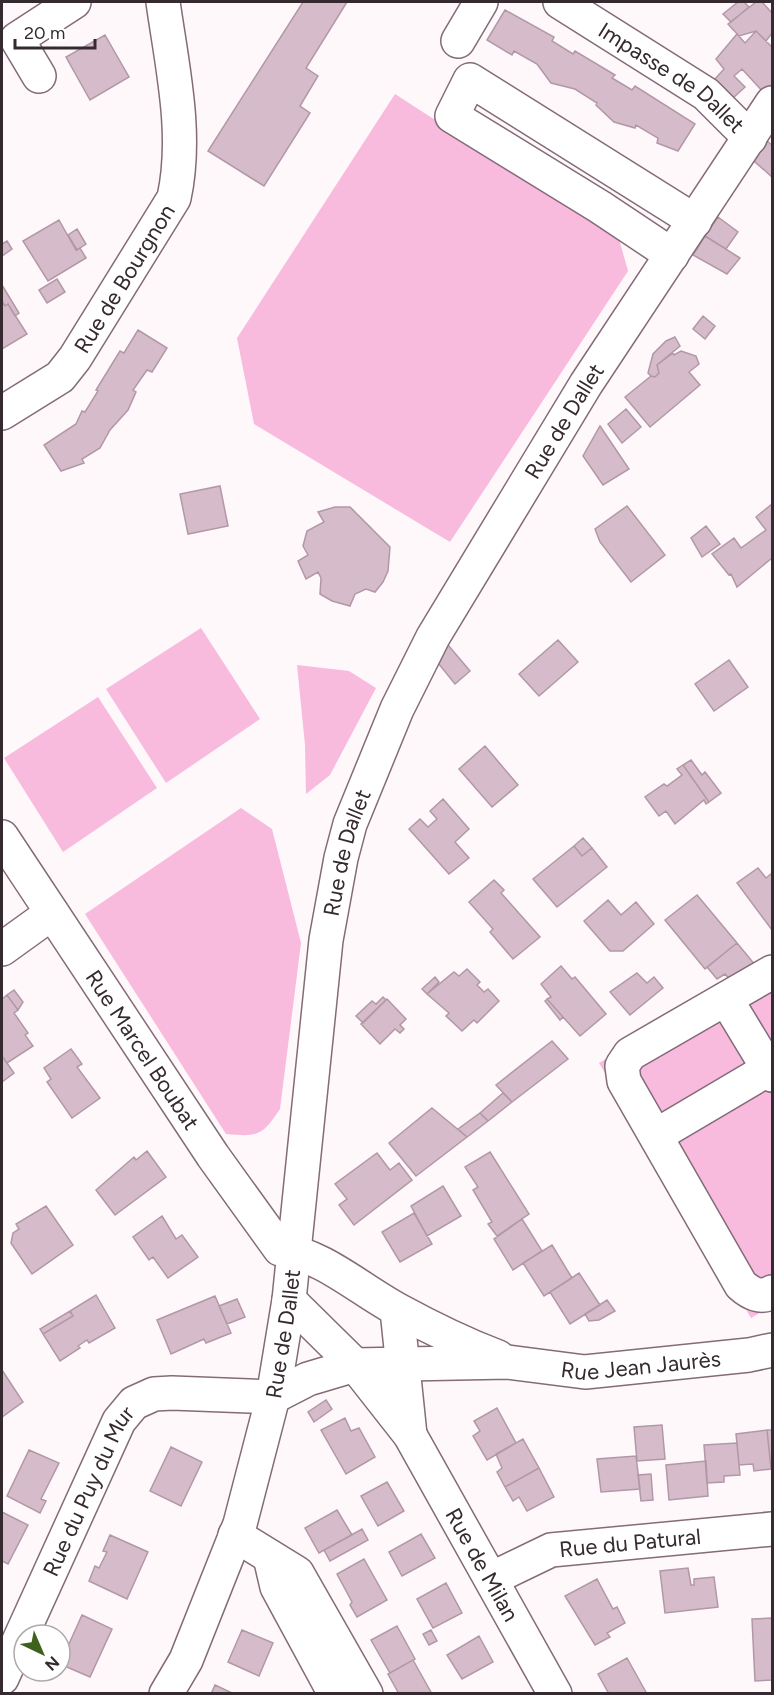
<svg xmlns="http://www.w3.org/2000/svg" width="774" height="1695" font-family="Figtree,sans-serif">
  <rect width="100%" height="100%" fill="#fef8fb"/>
  <path fill="#f8badd" d="M395,94L619,239L628,271L450,542L254,424L237,338Z
    M201,628L260,719L166,783L106,689Z
    M297,665L349,671L376,688L330,775L306,794L305,745Z
    M98,697L157,788L63,852L4,758Z
    M241,808L272,829L301,943L280,1109C262,1136 258,1137 226,1134L85,914Z
    M772,962V1306L751,1318L599,1063Z"/>
  <path fill="#d6bcca" stroke="#b298a6" stroke-width="1.5" d="M303,2H347L306,68L318,76L300,106L310,113L264,186L208,151Z
    M738,2H744L749,7L731,22L723,14Z
    M756,2H762L772,13V33L766,41L756,31L739,36L728,24Z
    M505,10L554,37L552,41L573,54L575,51L615,75L612,78L632,90L635,86L695,124L678,151L657,143L658,138L636,125L635,128L614,122L596,105L597,103L575,89L551,83L537,64L514,51L512,55L487,40Z
    M756,31L772,47V84L765,94L742,69L734,76L745,87L733,98L715,79L724,69L716,59L737,34L745,43Z
    M105,35L129,77L90,100L66,57Z
    M767,141L772,145V177L754,161Z
    M718,217L738,232L726,249L705,236Z
    M59,220L76,250L80,248L86,258L48,281L23,241Z
    M77,229L86,244L77,250L68,235Z
    M705,236L740,258L727,274L693,255Z
    M7,241L12,249L2,256V244Z
    M57,279L65,292L47,303L39,290Z
    M2,285L19,313L15,316L8,304L5,306L2,301Z
    M2,301L5,306L8,304L27,334L2,349Z
    M703,316L715,326L705,339L693,329Z
    M138,330L167,348L152,372L147,370L133,390L136,392L128,410L110,430L100,448L82,459L84,463L61,471L44,445L76,424L82,411L85,412L98,391L96,390L120,351L124,353Z
    M675,337L680,346L657,365L659,373L655,377L651,376L648,373L653,354L666,341Z
    M681,351L696,356L699,364L689,372L700,385L650,427L625,397L651,376L655,377L659,373L657,365L673,353L674,355Z
    M626,409L641,427L622,443L608,424Z
    M600,426L629,469L603,485L583,456Z
    M220,486L228,526L188,534L180,494Z
    M772,504V558L737,587L731,574L729,575L712,554L734,538L741,548L766,530L756,517Z
    M627,506L665,555L631,582L600,542L595,529Z
    M335,507H350L390,547L388,571L383,582L375,592L366,589L355,594L350,606L332,601L320,594L321,578L318,572L306,579L298,561L308,555L303,546L307,531L324,522L318,512Z
    M706,526L720,544L702,557L691,538Z
    M558,640L578,662L539,696L519,674Z
    M448,645L470,671L455,684L438,663Z
    M729,660L748,687L714,711L695,684Z
    M485,746L518,785L492,807L459,769Z
    M691,760L702,775L705,772L721,793L709,802L683,765Z
    M683,765L709,802L706,804L704,800L675,824L666,811L659,816L645,797L664,784L667,786L682,775L677,769Z
    M443,799L469,829L455,842L469,858L449,874L409,829L420,819L428,827L437,819L430,811Z
    M583,838L592,848L582,856L574,846Z
    M574,846L582,856L592,848L607,867L557,907L533,879Z
    M758,868L766,878L772,873V930L737,883Z
    M494,880L504,890L501,893L540,937L513,959L490,932L493,929L469,902Z
    M697,895L737,943L705,969L665,920Z
    M608,900L621,915L636,902L654,924L623,951H610L584,921Z
    M737,943L756,966L731,981L725,974L717,979L707,967Z
    M561,966L572,979L575,977L606,1014L580,1036L547,999L551,997L541,984Z
    M467,969L480,982L477,985L484,992L488,989L499,1001L477,1023L474,1020L462,1031L446,1016L449,1013L427,994L454,972L459,976Z
    M637,973L647,983L654,977L663,988L630,1015L610,992Z
    M435,977L439,982L427,994L422,989Z
    M14,990L23,1002L18,1010L7,995Z
    M7,995L18,1010L14,1013L28,1033L25,1035L33,1046L7,1063L2,1056V999Z
    M383,997L386,1000L363,1023L356,1016L372,1001L376,1004Z
    M387,999L406,1019L400,1025L404,1029L400,1033L395,1029L380,1044L361,1024Z
    M547,999L563,1017L560,1020L545,1001Z
    M552,1041L568,1059L512,1102L496,1085Z
    M71,1049L82,1064L77,1067L100,1098L72,1118L47,1082L51,1079L44,1068Z
    M2,1056L14,1073L2,1082Z
    M503,1093L512,1102L488,1121L480,1113Z
    M432,1108L467,1137L416,1176L389,1143Z
    M480,1113L488,1121L467,1137L458,1129Z
    M147,1151L166,1177L115,1215L96,1190L134,1157L136,1160Z
    M490,1152L529,1214L497,1236L488,1224L492,1222L473,1190L478,1187L465,1167Z
    M377,1153L390,1170L399,1163L412,1180L354,1225L339,1205L347,1199L335,1184Z
    M443,1186L461,1216L427,1236L411,1206Z
    M46,1206L73,1245L32,1274L11,1243L13,1233L19,1229L16,1224Z
    M414,1213L432,1244L400,1262L382,1232Z
    M162,1216L176,1239L182,1235L198,1257L168,1278L153,1257L149,1260L133,1237Z
    M522,1219L542,1251L513,1270L494,1239Z
    M552,1245L572,1278L544,1296L523,1263Z
    M579,1273L600,1305L570,1324L550,1292Z
    M96,1295L115,1328L89,1343L87,1340L78,1346L80,1348L60,1361L43,1334L73,1316L70,1311Z
    M215,1296L231,1333L206,1343L204,1339L171,1354L157,1320Z
    M237,1299L245,1317L227,1324L219,1306Z
    M607,1300L615,1311L599,1320L589,1321L585,1314Z
    M70,1311L73,1316L43,1334L40,1329Z
    M2,1370L23,1402L2,1417Z
    M326,1400L332,1409L314,1422L308,1412Z
    M497,1408L516,1443L487,1460L473,1436L480,1431L474,1421Z
    M345,1418L351,1431L359,1428L375,1457L346,1474L321,1430Z
    M662,1425L665,1459L637,1461L634,1427Z
    M767,1430L771,1469L754,1471L753,1464L739,1465L736,1434Z
    M767,1430H772V1469H771Z
    M523,1439L539,1468L505,1487L497,1472L502,1468L496,1454Z
    M737,1443L740,1475L724,1476V1482L707,1483L704,1445Z
    M171,1447L202,1462L181,1506L150,1491Z
    M29,1450L59,1463L41,1499L46,1501L40,1513L7,1496Z
    M636,1456L640,1489L601,1492L597,1459Z
    M706,1461L708,1496L669,1500L666,1465Z
    M539,1468L554,1497L527,1511L519,1497L513,1501L505,1487Z
    M651,1474L653,1500L641,1501L638,1475Z
    M387,1482L404,1511L378,1526L361,1496Z
    M337,1510L352,1535L319,1553L305,1528Z
    M2,1512L28,1525L8,1564L2,1561Z
    M362,1529L368,1540L330,1561L324,1550Z
    M421,1534L435,1558L402,1576L389,1552Z
    M110,1535L148,1552L127,1599L89,1581L95,1566L99,1568L107,1552L103,1551Z
    M364,1559L387,1600L357,1617L350,1605L352,1602L337,1574Z
    M688,1568L691,1585H694V1579L714,1577L718,1607L665,1613L660,1571Z
    M597,1579L613,1609L617,1607L625,1623L607,1633L610,1637L595,1645L565,1596Z
    M446,1583L462,1613L433,1628L417,1599Z
    M82,1615L112,1629L90,1677L60,1664Z
    M772,1618V1680L755,1681L752,1619Z
    M397,1626L415,1659L390,1673L371,1640Z
    M242,1630L273,1643L259,1676L228,1662Z
    M431,1630L437,1641L429,1645L423,1634Z
    M479,1636L493,1662L462,1679L447,1655Z
    M627,1658L647,1694H609L598,1674Z
    M413,1660L432,1694H399L388,1674Z
    M215,1685L234,1694H211Z"/>
  <g fill="none" stroke-linecap="round" stroke-linejoin="round">
    <defs>
      <g id="minor">
        <path id="s1" d="M560,2L706,94L750,138"/>
        <path d="M458,41L481,2"/>
        <path d="M39,76L17,39L74,2"/>
        <path d="M672,255L600,207L452,116L470,80L695,221"/>
        <path id="s2" d="M2,413L60,377L75,358L174,198C188,134 172,66 163,2"/>
        <path id="s3" d="M2,837L213,1156L280,1249C324,1256 359,1289 398,1310C431,1328 464,1344 498,1357"/>
        <path d="M2,949L52,913"/>
        <path d="M772,972L630,1054L622,1066L624,1081L741,1285C750,1293 761,1299 772,1292"/>
        <path d="M726,999L772,1075"/>
        <path d="M657,1135L772,1067"/>
        <path id="s4" d="M289,1300L355,1365L410,1435L555,1694"/>
        <path d="M397,1310L410,1435"/>
        <path d="M235,1535L297,1573L366,1694"/>
        <path d="M270,1557L277,1587L335,1694"/>
        <path id="s5" d="M491,1579L551,1550L772,1529"/>
        <path id="s6" d="M2,1678L119,1421L134,1403L154,1394L172,1393L273,1397L308,1379L355,1365L508,1362L585,1372L749,1355L772,1350"/>
        <path id="s7" d="M166,1694L186,1660L240,1524L273,1397L289,1300L326,940L341,858L350,824L397,709L433,637L586,384L772,103"/>
      </g>
    </defs>
    <use href="#minor" stroke="#836b78" stroke-width="36"/>
    <use href="#minor" stroke="#fff" stroke-width="33"/>
  </g>
  <g text-anchor="middle" dominant-baseline="central" stroke-width="5" stroke-linejoin="round" paint-order="stroke">
    <g font-size="22" fill="#342a30" stroke="#fff">
      <text stroke="none"><textPath href="#s1" startOffset="135">Impasse de Dallet</textPath></text>
      <text stroke="none"><textPath href="#s2" startOffset="186">Rue de Bourgnon</textPath></text>
      <text stroke="none"><textPath href="#s7" startOffset="1353">Rue de Dallet</textPath></text>
      <text stroke="none"><textPath href="#s7" startOffset="867">Rue de Dallet</textPath></text>
      <text stroke="none"><textPath href="#s3" startOffset="255">Rue Marcel Boubat</textPath></text>
      <text stroke="none"><textPath href="#s7" startOffset="381">Rue de Dallet</textPath></text>
      <text stroke="none"><textPath href="#s6" startOffset="822">Rue Jean Jaurès</textPath></text>
      <text stroke="none"><textPath href="#s6" startOffset="206">Rue du Puy du Mur</textPath></text>
      <text stroke="none"><textPath href="#s5" startOffset="146">Rue du Patural</textPath></text>
      <text stroke="none"><textPath href="#s4" startOffset="330">Rue de Milan</textPath></text>
    </g>
  </g>
  <rect width="774" height="1695" fill="none" stroke="#342a30" stroke-width="6"/>
  <g transform="translate(42 1653) rotate(136)"><circle r="28" fill="#ffffff" stroke="#aeaaac" stroke-width="1.5"/>
  <path d="M0-4.5L10 22L0 15L-10 22Z" fill="#3e621b"/>
  <text y="-9" font-size="16" font-weight="bold" text-anchor="middle" fill="#342a30">N</text>
  </g>
  <path d="M15 39v9h80v-9" fill="none" stroke="#342a30" stroke-width="3"/>
  <text x="24" y="39" font-size="18" fill="#342a30" stroke="#ffffff" stroke-width="4.5" paint-order="stroke">20 m</text>
</svg>
